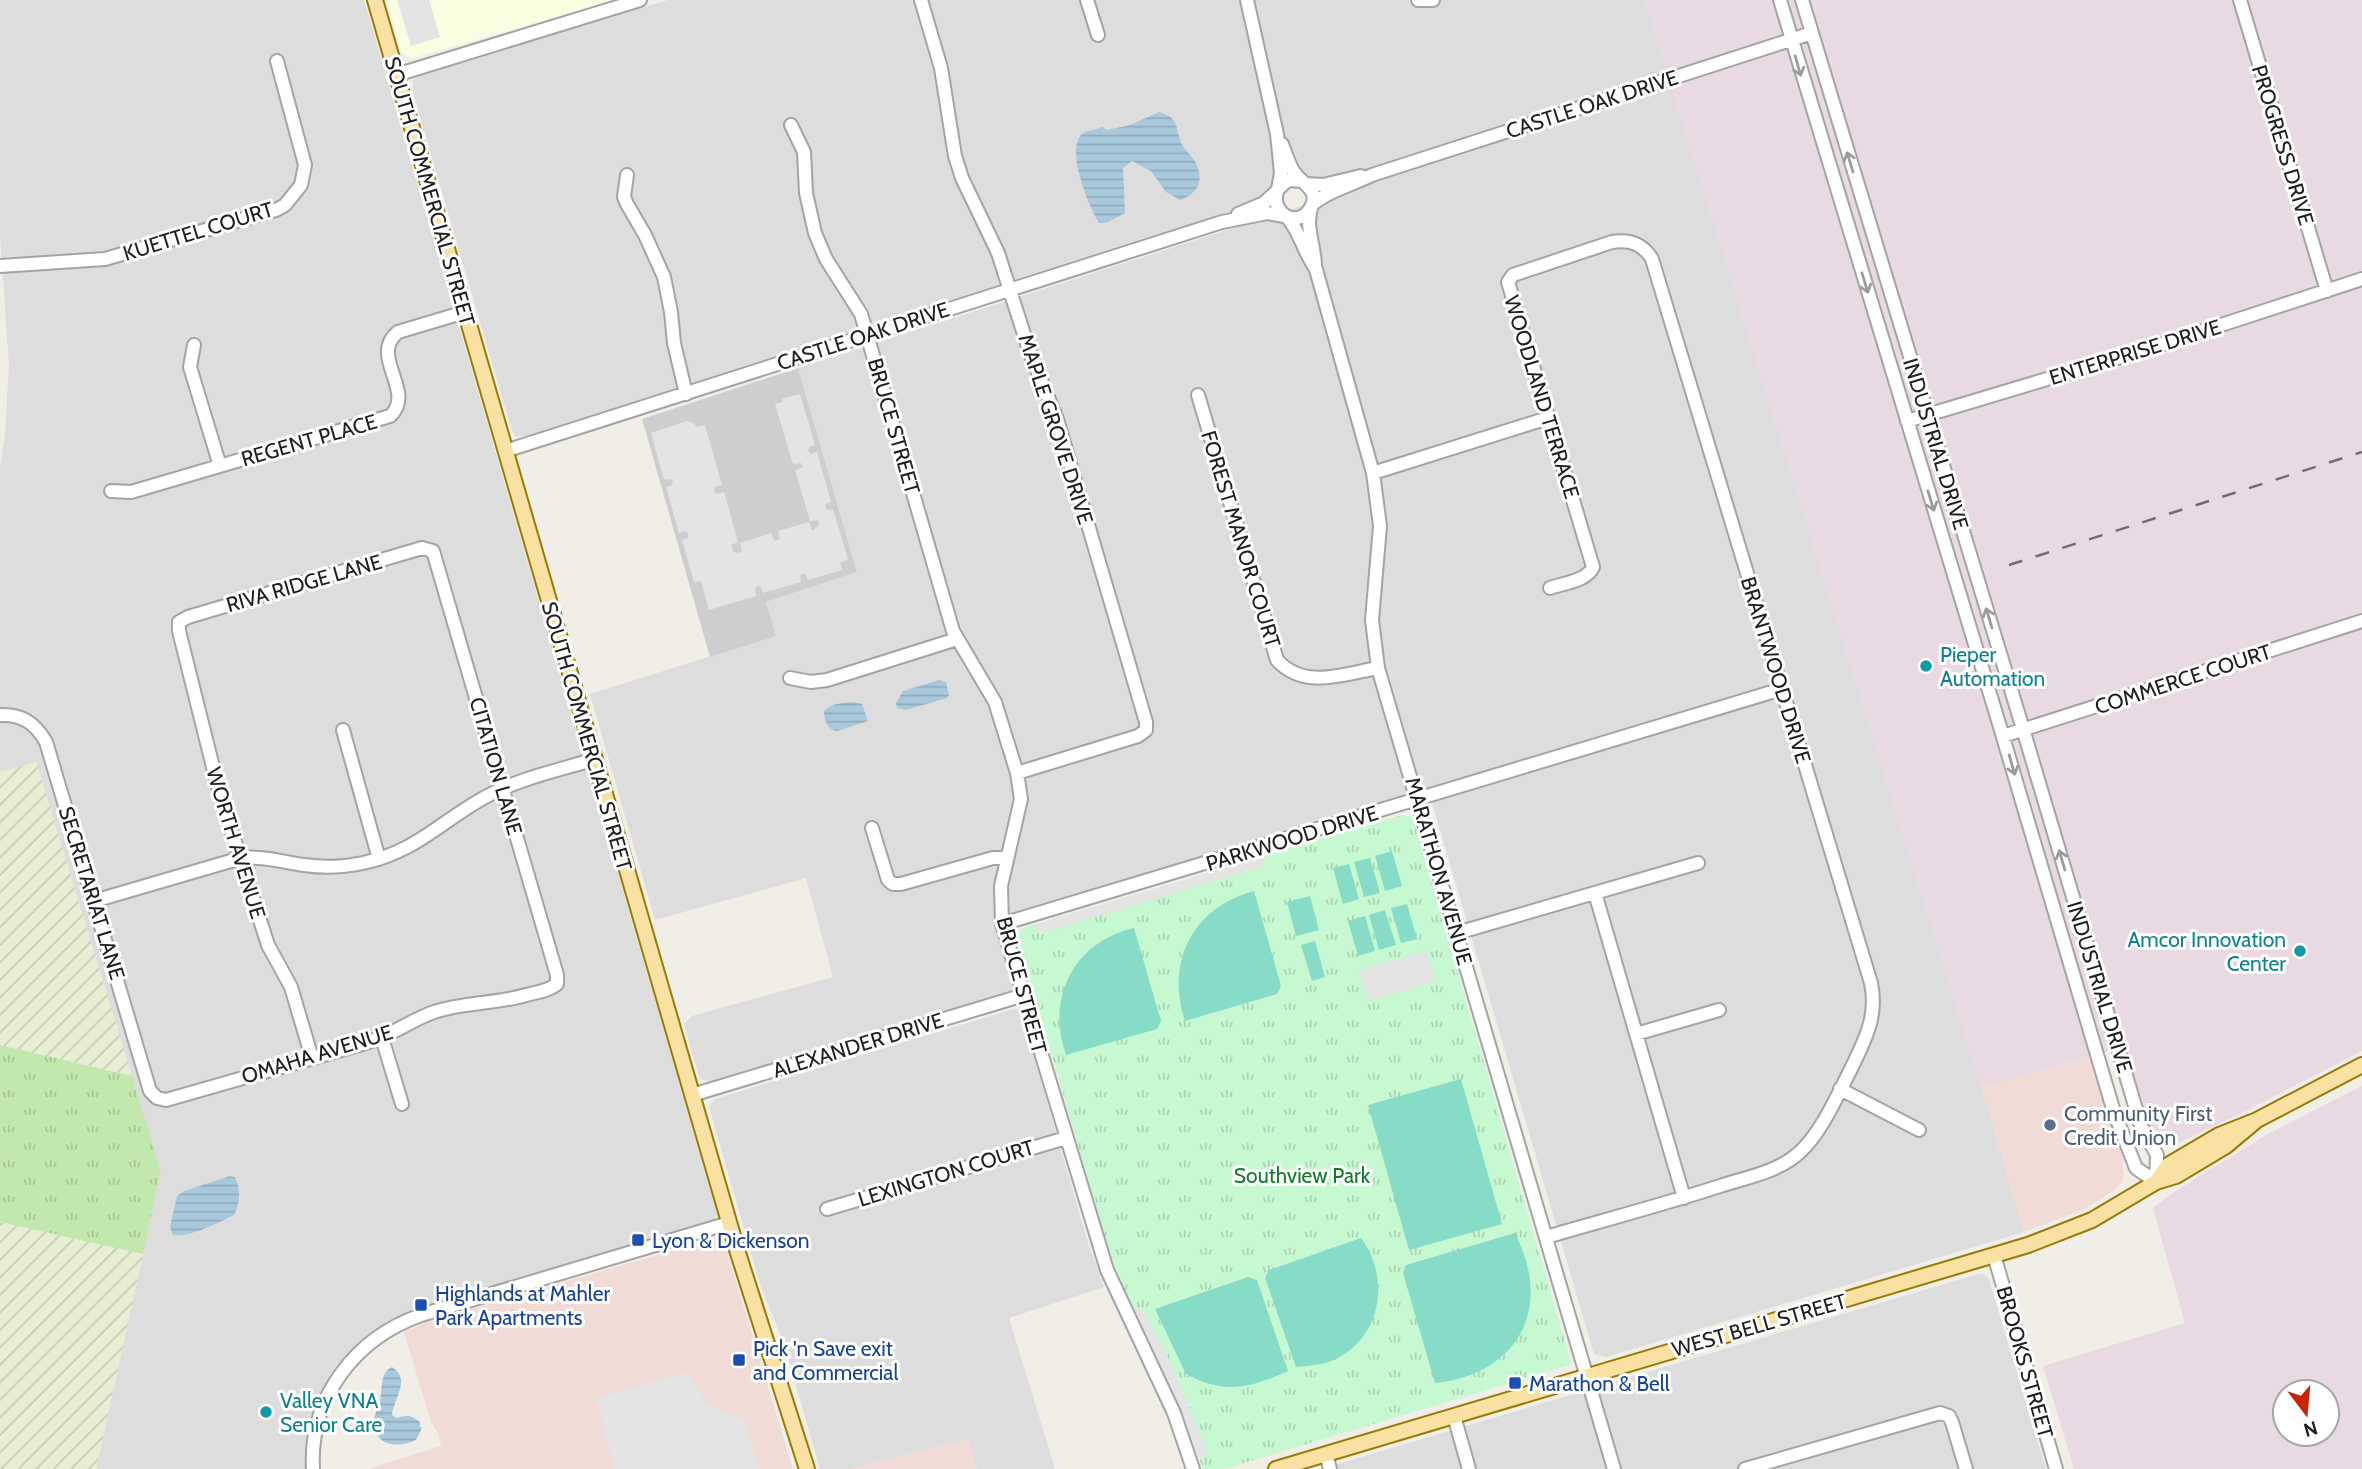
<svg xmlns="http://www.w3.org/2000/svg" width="2362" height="1469" font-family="Cabin,sans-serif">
  <defs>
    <pattern id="farmland-furrows" width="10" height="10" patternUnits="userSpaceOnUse" patternTransform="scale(1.75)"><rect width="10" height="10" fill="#e8eed3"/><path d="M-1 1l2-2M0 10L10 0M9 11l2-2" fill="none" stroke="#c7ccb5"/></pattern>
    <pattern id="grass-tufts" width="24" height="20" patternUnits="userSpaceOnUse" patternTransform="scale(1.75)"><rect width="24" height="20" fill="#c2e8ae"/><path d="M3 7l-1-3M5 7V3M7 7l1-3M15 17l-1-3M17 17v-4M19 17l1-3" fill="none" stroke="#a6c795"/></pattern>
    <pattern id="park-tufts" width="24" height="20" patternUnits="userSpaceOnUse" patternTransform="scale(1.75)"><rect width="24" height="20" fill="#c6f8d1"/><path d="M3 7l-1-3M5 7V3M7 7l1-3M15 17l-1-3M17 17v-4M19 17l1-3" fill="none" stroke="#aad4b3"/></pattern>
    <pattern id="water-rules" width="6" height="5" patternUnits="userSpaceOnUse" patternTransform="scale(1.75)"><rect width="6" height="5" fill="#a8c9dc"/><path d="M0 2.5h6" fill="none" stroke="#90acbc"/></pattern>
  </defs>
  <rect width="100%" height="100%" fill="#f0eee6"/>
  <path fill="#dedddd" d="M0,0H364L717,1214L715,1219L710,1222L414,1309L373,1331L335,1367L320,1394L311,1420L305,1461L306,1469H96L161,1171L36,763L0,772V469L5,434L9,365L0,236Z
    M668,0H1645L1667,71L1323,183L1299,175L1256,203L1184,227L1153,235L527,436H516L512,431L413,93V80L419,76Z
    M1672,87L1982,1088L2024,1232L1606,1357L1594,1354L1428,789L995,919L1014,986V991L1010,993L714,1082L703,1080L699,1076L684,1024L692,1016L833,977L806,878L655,920L590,694L775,636L766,602L857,572L798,368Z
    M1014,1009H1018L1022,1015L1088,1243L1104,1287L1009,1318L1055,1469H977L968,1439L850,1469H820L784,1344L760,1284L709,1107L715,1099Z
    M1978,1274L1986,1275L1989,1280L2046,1469H1321Z"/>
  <path fill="#f0dbd6" d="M2090,1057L2123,1160V1180L2115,1190L2084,1209L2024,1232L1982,1088Z
    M719,1237L725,1246L793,1469H368L441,1446L439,1435L431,1422L404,1332L424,1323Z
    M969,1439L977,1469H850Z"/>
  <path fill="#e9d9e3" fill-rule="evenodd" d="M1645,0H2362V1051L2246,1111L2176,1144L2163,1142L2150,1130L2123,1047L1982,1088Z
    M2362,1086V1469H2074L2043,1366L2185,1323L2153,1208L2171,1194L2266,1135ZM2285,1392H2327V1434H2285Z"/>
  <path fill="#fafee1" d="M387,0H616L412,58L407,57L401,51Z"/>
  <path fill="#cecece" d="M798,368L857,572L766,602L776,636L710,657L642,419Z"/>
  <path fill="url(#farmland-furrows)" d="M36,762L132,1076L0,1045V772Z
    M0,1222L143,1254L96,1469H0Z"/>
  <path fill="url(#grass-tufts)" d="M0,1045L132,1076L161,1171L143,1254L0,1222Z"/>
  <path fill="url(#park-tufts)" d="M1402,815L1410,816L1413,819L1571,1362L1569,1365L1224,1469H1203L1183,1414L1121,1283L1107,1245L1017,935L1023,928Z"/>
  <path fill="#87dcc8" d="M1392,851L1402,886L1385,891L1375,856Z
    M1370,858L1380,893L1364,897L1354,862Z
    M1349,864L1359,899L1343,904L1333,868Z
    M1254,891L1281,986L1277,994L1185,1021C1165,962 1193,907 1254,891Z
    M1310,896L1319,930L1296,936L1287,902Z
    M1407,904L1417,939L1401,943L1391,908Z
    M1385,910L1396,945L1379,950L1369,915Z
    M1365,916L1375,951L1358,956L1348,921Z
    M1134,928L1161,1021L1157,1029L1066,1055C1046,998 1073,942 1134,928Z
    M1315,941L1325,977L1312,981L1301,945Z
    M1461,1079L1502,1224L1409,1250L1368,1105Z
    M1515,1233C1522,1248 1528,1263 1530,1280C1537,1341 1491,1378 1435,1383L1403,1273L1406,1265Z
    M1361,1238C1392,1280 1381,1342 1329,1362C1318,1365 1307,1366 1296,1367L1265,1278L1269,1270Z
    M1248,1277L1257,1280L1288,1371C1250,1388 1225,1395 1186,1374L1155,1309Z"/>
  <path fill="#e4e4e4" d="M397,0H429L440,37L411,46Z
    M800,394L815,445L809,447L808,451L811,454L817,452L831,502L826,504L825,507L827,510L833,509L848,559L840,563L842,570L808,580L805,574L802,573L800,576L801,582L763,593L761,587L757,586L755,588L756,596L709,610L701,581L694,582L682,540L688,538V534L686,531L679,533L666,487L672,485L673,481L670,479L664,480L651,433L687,421L692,422L697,427L705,425L722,485L715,487L714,491L716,494L724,492L738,542L731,545L734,552L738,553L742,551L740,543L771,533L774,541L780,539L778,531L809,522L812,531L819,525L818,520L810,521L795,470L803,467L801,463L793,464L775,404L783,402L782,399Z
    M1261,857L1264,866L1038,934L1035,925Z
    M1426,951L1435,981L1368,1001L1359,970Z
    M1142,1308L1169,1360L1202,1438L1207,1455L1199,1459L1183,1414L1134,1311Z
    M688,1372L706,1403L744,1420L760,1469H615L596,1398Z"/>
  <path fill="url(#water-rules)" d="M1159,112C1182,118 1174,131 1183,146C1186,151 1191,155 1194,160C1205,178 1200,193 1180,200L1166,192L1151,171L1132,161L1123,168L1125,213L1108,222L1099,223C1089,207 1065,149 1082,134C1087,129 1095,131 1102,127L1107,130L1130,125Z
    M939,680L946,682L949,695L947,698L906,710L897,708L896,703L903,691Z
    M852,702L862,704L868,721L837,731C827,730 824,720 824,711C831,703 843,703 852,702Z
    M230,1176L235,1177C241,1189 240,1204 234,1215C217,1223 192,1237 173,1235L170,1227L177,1196L184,1191Z
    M392,1367C412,1380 393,1399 392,1415L397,1418C407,1415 411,1415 420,1422V1427L422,1428L416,1440C399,1448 375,1447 374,1423C373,1416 378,1409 380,1402C383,1389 379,1373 392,1367Z"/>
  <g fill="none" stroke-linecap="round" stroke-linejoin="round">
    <defs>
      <path id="minor" d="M921,0L941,68L955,156L962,178L998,253L1030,353L1057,419L1146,722V730L1138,736L1017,773
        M1087,0L1098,35
        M1247,0L1277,134L1281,173L1278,189
        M1418,0H1433
        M1780,0L2000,727L2114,1112L2136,1168L2156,1182
        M1802,0L2023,729L2141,1126L2157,1155L2156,1182
        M2240,0L2327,291
        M396,75L640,0
        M791,125L804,152L806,193L815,233L826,259L861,314L953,631L995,702L1017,773L1021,799L1001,886L1002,924L1107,1270L1174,1413L1193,1469
        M1282,144C1285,152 1288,161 1292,169C1299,183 1323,190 1310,209C1297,230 1268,212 1278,189L1288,180L1302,181
        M627,175L624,197L627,204L645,235L664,277L671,312L674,343L686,394
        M1306,184L1323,185L1361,176
        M1312,205C1325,192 1354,184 1372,175L1812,33
        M1311,208C1305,228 1315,246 1315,266L1373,473L1380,526L1372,620L1378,668L1614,1469
        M1238,214L1264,203L1276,192
        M1287,217C1300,232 1303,250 1314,266
        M0,266L105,259L226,224L276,210L285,205L301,185L305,165L277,61
        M194,345L190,367L220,466
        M1198,395L1277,660C1304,690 1343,674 1378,668
        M1907,421L2157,346L2362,279
        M505,451L1222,222L1267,213L1284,216
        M1373,473L1548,418
        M111,491L131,492L390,416C417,392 368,356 398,332L465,312
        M790,678L811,682L827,680L957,639
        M0,715C22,714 35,723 46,742L150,1091L157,1098L166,1100L369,1042C394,1034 411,1020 434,1012C465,1002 496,1004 526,995C537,992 549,991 557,984V975L433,551L422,548L188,617L179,622V631L220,795L268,945L291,987L312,1058
        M343,730L379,859
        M2003,736L2362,621
        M872,828L888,880L893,884H901L993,858H1007
        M1595,893L1684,1198
        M94,901L241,858C263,856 283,862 304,865C324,868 344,867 363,863C417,852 443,819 489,795C521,778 560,770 595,759
        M1002,924L1782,689
        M1457,933L1698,863
        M1636,1034L1719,1010
        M382,1038L402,1104
        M1840,1089L1919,1130
        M692,1095L1024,995
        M827,1209L1066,1138
        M1546,1237C1604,1220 1662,1205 1720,1186C1748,1177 1780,1172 1802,1150C1822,1131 1838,1094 1851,1069C1865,1040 1878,1016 1871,983L1652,259C1643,244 1630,239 1612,242L1513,275L1508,282L1593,567C1587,581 1564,583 1550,588
        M1994,1255L2056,1469
        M1454,1416L1469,1469
        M1326,1454L1330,1469
        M313,1469C309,1397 356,1338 421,1315L729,1223
        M1745,1469L1940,1413L1949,1416L1952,1422L1966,1469"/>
      <path id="major" d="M375,0L738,1253L807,1469
        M2156,1182L2168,1165L2219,1135L2257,1120L2362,1065
        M1276,1469L2028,1245L2092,1220L2156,1182L2176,1176L2226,1146L2257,1120"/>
    </defs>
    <use href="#minor" stroke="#a4a4a4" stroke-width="16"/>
    <use href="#major" stroke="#967c05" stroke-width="18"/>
    <use href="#minor" stroke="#fff" stroke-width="12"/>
    <use href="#major" stroke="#f9e1a3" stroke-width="14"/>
    <path stroke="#6e6e6e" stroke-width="2.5" stroke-dasharray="14 14" stroke-linecap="butt" d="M2009,565L2362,452"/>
  </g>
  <defs><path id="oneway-shaft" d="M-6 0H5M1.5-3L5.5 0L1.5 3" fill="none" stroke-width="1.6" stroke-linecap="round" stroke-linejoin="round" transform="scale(1.75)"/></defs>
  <g stroke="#9b9b9b">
    <use href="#oneway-shaft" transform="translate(1798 66) rotate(74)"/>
    <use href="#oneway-shaft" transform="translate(1850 162) rotate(-107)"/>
    <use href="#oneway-shaft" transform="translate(1865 283) rotate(73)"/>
    <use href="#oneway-shaft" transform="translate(1931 501) rotate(73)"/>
    <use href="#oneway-shaft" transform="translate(1989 618) rotate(-107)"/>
    <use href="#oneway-shaft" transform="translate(2012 765) rotate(74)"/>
    <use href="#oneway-shaft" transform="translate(2062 860) rotate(-106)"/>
  </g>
  <g fill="#0f9aa8" stroke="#fff" stroke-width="2.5">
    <circle cx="1926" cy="666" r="7"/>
    <circle cx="2300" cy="951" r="7"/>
    <circle cx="266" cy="1412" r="7"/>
  </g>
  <circle fill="#5c6f8a" stroke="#fff" stroke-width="2.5" cx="2050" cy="1125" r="7"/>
  <g fill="#1a4fb4" stroke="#fff" stroke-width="2.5">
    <rect x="631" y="1233" width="14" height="14" rx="3.5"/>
    <rect x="414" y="1298" width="14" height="14" rx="3.5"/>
    <rect x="732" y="1353" width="14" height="14" rx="3.5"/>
    <rect x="1508" y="1376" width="14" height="14" rx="3.5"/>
  </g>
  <g text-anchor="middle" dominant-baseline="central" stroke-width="6" stroke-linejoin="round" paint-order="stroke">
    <g font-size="21" fill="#202020" stroke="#fff">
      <text transform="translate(1592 104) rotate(-18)">CASTLE OAK DRIVE</text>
      <text transform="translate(2283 145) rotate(73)">PROGRESS DRIVE</text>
      <text transform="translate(430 191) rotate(74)">SOUTH COMMERCIAL STREET</text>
      <text transform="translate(198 231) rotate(-17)">KUETTEL COURT</text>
      <text transform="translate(863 336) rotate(-18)">CASTLE OAK DRIVE</text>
      <text transform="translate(2135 352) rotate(-17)">ENTERPRISE DRIVE</text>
      <text transform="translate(1542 397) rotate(73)">WOODLAND TERRACE</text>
      <text transform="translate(894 426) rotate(74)">BRUCE STREET</text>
      <text transform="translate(1056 429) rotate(72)">MAPLE GROVE DRIVE</text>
      <text transform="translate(309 440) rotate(-16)">REGENT PLACE</text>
      <text transform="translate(1936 444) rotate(73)">INDUSTRIAL DRIVE</text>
      <text transform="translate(1241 539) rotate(73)">FOREST MANOR COURT</text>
      <text transform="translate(304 583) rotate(-16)">RIVA RIDGE LANE</text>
      <text transform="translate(1776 670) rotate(73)">BRANTWOOD DRIVE</text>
      <text transform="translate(2183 679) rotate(-18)">COMMERCE COURT</text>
      <text transform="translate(587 736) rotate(74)">SOUTH COMMERCIAL STREET</text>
      <text transform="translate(496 766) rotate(74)">CITATION LANE</text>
      <text transform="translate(1292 838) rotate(-17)">PARKWOOD DRIVE</text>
      <text transform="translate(236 843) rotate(73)">WORTH AVENUE</text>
      <text transform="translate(1439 871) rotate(74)">MARATHON AVENUE</text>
      <text transform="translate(92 893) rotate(73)">SECRETARIAT LANE</text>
      <text transform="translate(1022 985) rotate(75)">BRUCE STREET</text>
      <text transform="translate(2100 987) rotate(73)">INDUSTRIAL DRIVE</text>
      <text transform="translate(858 1045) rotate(-17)">ALEXANDER DRIVE</text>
      <text transform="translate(317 1054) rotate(-17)">OMAHA AVENUE</text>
      <text transform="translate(946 1173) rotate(-17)">LEXINGTON COURT</text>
      <text transform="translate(1759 1325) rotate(-16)">WEST BELL STREET</text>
      <text transform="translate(2025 1362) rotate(74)">BROOKS STREET</text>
    </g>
    <g font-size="21" fill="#0d838f" stroke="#fff" text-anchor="start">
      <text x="1940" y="654">Pieper<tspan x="1940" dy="24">Automation</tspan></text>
      <text x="2286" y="939" text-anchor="end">Amcor Innovation<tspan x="2286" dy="24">Center</tspan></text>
      <text x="280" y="1400">Valley VNA<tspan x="280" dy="24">Senior Care</tspan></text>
    </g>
    <g font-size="21" fill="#4e5e75" stroke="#fff" text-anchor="start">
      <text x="2064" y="1113">Community First<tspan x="2064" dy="24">Credit Union</tspan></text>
    </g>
    <g font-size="21" fill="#0f7c29" stroke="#fff">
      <text x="1302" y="1175">Southview Park</text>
    </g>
    <g font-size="21" fill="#164399" stroke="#fff" text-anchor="start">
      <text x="652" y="1240">Lyon &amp; Dickenson</text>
      <text x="435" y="1293">Highlands at Mahler<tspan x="435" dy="24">Park Apartments</tspan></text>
      <text x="753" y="1348">Pick 'n Save exit<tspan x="753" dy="24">and Commercial</tspan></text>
      <text x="1529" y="1383">Marathon &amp; Bell</text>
    </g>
  </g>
  <g transform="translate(2306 1413) rotate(164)"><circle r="33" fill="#ffffff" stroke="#a6a6a6" stroke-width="2"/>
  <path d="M0-5L12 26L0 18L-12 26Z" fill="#c92407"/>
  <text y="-10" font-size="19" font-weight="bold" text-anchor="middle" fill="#202020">N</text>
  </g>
</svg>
